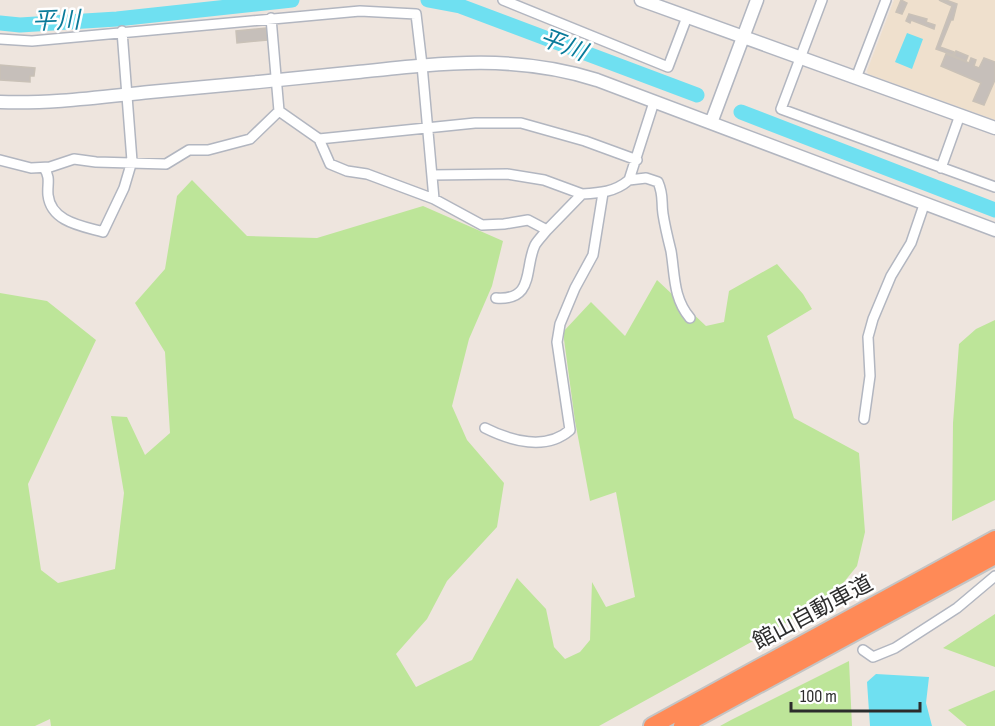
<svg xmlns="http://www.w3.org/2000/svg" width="995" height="726" font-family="'Sofia Sans Condensed','Noto Sans JP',sans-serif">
  <rect width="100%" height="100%" fill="#eee5de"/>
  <path fill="#efe0cd" d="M894,0H995V120L868,74L867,71Z"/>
  <path fill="#bde599" d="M192,180L247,236L317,238L423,206L503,241L492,286L469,339L452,406L467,440L504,483L497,527L447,581L427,619L396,654L416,687L472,660L517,578L546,609L554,647L565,659L580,652L590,640L592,582L606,607L635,597L616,492L590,501L575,421L563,332L591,302L625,336L657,280L706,326L724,322L729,291L777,264L803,294L812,309L767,336L794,418L859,453L865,532L857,566L831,598L599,726H51L50,719L35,726H0V293L47,301L96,340L28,484L41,570L58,583L115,569L124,493L111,416L127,417L145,455L170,433L165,352L135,303L165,269L177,196Z
    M995,320V500L952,521L953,423L959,344L976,329Z
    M995,614V667L943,648Z
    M849,661L852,726H720L731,720Z
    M995,690V726H967L948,710Z"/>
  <path fill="#6fe0f1" d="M907,33L923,39L912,69L895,62Z
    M876,674L929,677L926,703L932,726H870L867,682Z"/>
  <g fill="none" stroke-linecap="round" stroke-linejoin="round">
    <path stroke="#6fe0f1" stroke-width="15" d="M428,0L460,6L697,95
      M0,23L20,25L117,19L292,0
      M741,112L995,210"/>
  </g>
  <path fill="#c6bfba" stroke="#c9c1b7" stroke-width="1.5" d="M901,0L907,3L902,14L896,12Z
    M939,0H946L957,4L953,20H951L940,47L954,52L953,55L936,49L952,6Z
    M909,14L927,19L926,22L935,25L934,29L911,20L910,23L906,21Z
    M266,28L267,40L237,43L236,31Z
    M956,51L968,56L966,61L954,56Z
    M946,54L969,63L971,58L976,60L974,66L979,68L984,58L995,62V80L984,105L973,101L981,83L941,66Z
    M0,65L35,68L34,76H30V82L0,80Z"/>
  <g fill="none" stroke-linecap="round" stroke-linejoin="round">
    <defs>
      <path id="minor" d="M503,0L668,67L687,17
        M822,0L781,109L995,187
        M271,18L279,111
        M0,39L32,41L360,11L416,14L422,65L434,199
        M856,78L886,0
        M279,111L319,139L330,164L347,171L367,174L434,199L482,225L504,224L528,220L547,230L582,194C600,193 615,192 629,180L654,102
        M319,139L475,123H521L585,141L637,160
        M0,160L31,168L50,167L74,159L96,162L166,164L189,150H208L250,139L279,111
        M44,168C51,178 47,184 48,195C51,222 82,226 103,232L124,188L132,161L122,31
        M941,168L960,115
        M432,175L507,174L544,180L582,194
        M629,180L646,178L658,182C664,196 661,201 663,214C665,227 668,239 671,251C675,275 673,298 690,318
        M496,298C535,301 524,268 535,245C538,240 543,235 547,230
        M864,419L870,376L868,337L873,319L891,276L911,243L924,205
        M485,428C511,441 546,451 570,430L557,342L560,324L575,288L593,255L603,193
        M863,650L873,657L895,648L957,608L995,576"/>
      <path id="tertiary" d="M641,0L995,128
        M0,102C50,104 100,97 150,92C219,86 289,79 358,72C441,63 516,54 597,80L995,230
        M711,123L757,0"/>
      <path id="motorway" d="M652,726L995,539
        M682,726L995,556"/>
    </defs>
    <use href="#minor" stroke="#b2b6c0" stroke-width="12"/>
    <use href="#tertiary" stroke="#b2b6c0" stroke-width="15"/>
    <use href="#motorway" stroke="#c4c4c4" stroke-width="20"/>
    <use href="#minor" stroke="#fff" stroke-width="9"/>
    <use href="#tertiary" stroke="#fff" stroke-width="12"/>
    <use href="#motorway" stroke="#ff8a57" stroke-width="16"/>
  </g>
  <g text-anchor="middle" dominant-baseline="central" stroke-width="5" stroke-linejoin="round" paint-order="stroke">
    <g font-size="22" fill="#2c2c2c" stroke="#fff">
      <text transform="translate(813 613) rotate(-28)">館山自動車道</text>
    </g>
    <g font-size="24" font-style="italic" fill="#0a7b9a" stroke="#fff">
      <text transform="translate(56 21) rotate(-2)">平川</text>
      <text transform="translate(563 45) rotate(21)">平川</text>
    </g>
  </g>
  <path d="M791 702v9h129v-9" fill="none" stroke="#2c2c2c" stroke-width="3"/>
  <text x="800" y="702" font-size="18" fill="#2c2c2c" stroke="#ffffff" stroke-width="4.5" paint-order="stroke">100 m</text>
</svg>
